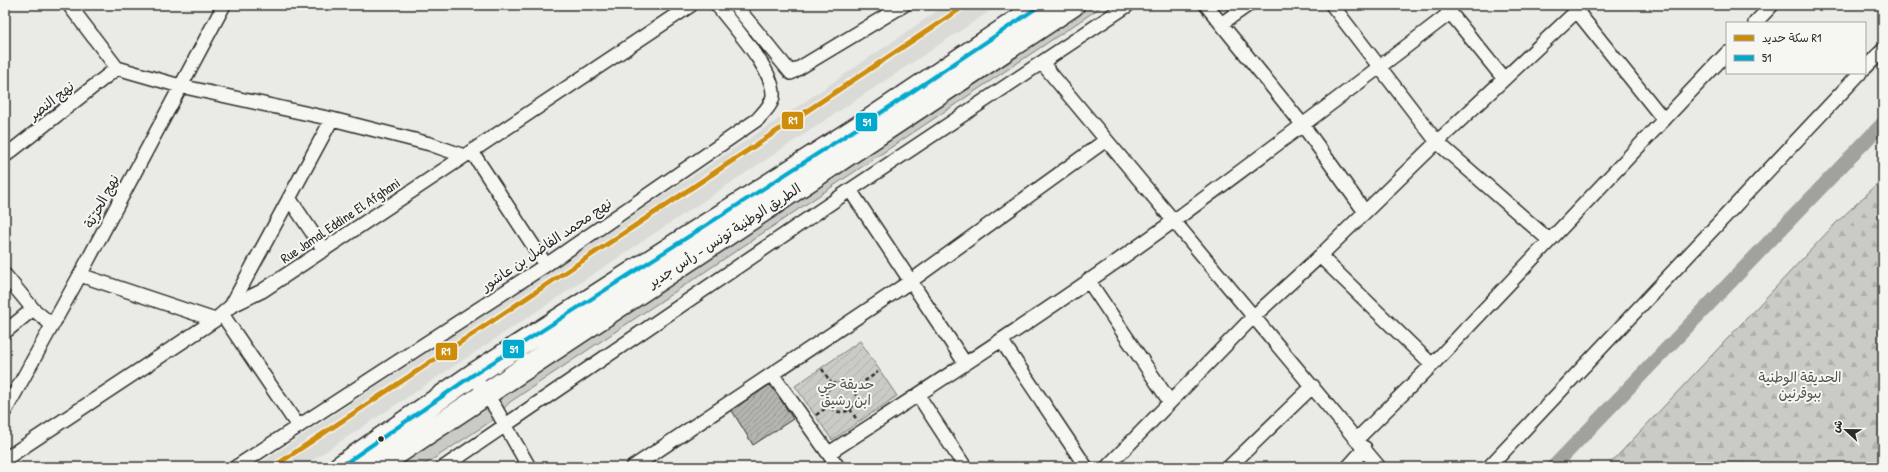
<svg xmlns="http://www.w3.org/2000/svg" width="1888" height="472" font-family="'Patrick Hand','Playpen Sans Arabic',sans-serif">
  <defs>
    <pattern id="forest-firs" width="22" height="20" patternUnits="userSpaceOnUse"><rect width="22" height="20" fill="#cacac7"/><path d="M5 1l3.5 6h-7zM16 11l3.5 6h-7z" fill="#aeaeab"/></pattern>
    <pattern id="garden-furrows" width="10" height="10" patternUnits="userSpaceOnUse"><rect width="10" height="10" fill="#cacac7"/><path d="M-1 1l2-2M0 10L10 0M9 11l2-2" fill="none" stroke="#aeaeab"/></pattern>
    <pattern id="building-hatch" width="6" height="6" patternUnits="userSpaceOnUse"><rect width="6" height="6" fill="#b4b4b1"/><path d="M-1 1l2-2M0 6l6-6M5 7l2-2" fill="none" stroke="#939390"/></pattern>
  </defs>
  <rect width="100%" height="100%" fill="#eaeae6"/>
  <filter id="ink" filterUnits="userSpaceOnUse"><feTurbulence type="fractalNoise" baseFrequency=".025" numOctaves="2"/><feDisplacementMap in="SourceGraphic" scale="8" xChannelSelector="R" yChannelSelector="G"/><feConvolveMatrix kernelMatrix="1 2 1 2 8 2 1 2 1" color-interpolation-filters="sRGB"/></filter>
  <g filter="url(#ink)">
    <path fill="#dadad6" d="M946,5H999L302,467H255L800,105Z"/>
    <path fill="#cacac7" stroke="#7a7a79" d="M1078,5H1104L510,402L493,420L421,467H386Z"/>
    <path fill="url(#forest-firs)" stroke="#7a7a79" d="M1883,179V467H1607L1836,223Z"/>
    <path fill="url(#garden-furrows)" stroke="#7a7a79" d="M860,341L897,396L832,440L795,386Z"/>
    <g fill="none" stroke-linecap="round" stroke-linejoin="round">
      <path stroke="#a1a19e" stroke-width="14" d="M1553,467L1883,123"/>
    </g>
    <path fill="url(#building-hatch)" stroke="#2b2b2b" d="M771,384L793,419L753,445L731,409Z"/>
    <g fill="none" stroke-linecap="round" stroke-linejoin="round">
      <defs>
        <path id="street" d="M69,5L117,68L180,86L332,119L430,144L464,156
          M735,5L791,73L904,5
          M1206,5L1302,124L1365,212
          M1332,5L1437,142L1549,240
          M1444,5L1504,79
          M1572,5L1664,120
          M1755,23L1772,5
          M1221,24L1248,5
          M1042,63L1379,467
          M1865,68L1883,50
          M472,152L546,265
          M5,156L117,68
          M850,190L965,363
          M289,198L324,250
          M1320,256L1432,365
          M5,275L33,309L52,325
          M80,275L215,320
          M1088,280L1170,402
          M231,306L332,119
          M222,314L298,426
          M5,332L33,309
          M1001,340L1086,467
          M772,374L838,467
          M473,375L496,409L529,467
          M918,395L965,467
          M5,411L80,275L224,5
          M1357,439L1432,365L1727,53
          M829,453C945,377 1062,302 1175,220C1267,152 1359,83 1450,13
          M5,459L215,320L231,306L262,291L691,5
          M236,467L546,265L758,119C763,113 772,105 773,96C775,71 733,26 717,5
          M444,467L850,190L1128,5
          M633,467L911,281L1106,140
          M1107,467L1254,316L1320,256L1437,142L1583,5
          M1229,467L1313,386
          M1348,467L1365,448
          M1489,467L1860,73"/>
        <path id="highway" d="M340,467L473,375L873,118L1041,5
          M376,467L1073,5"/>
      </defs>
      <use href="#street" stroke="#2b2b2b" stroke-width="16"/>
      <use href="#highway" stroke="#2b2b2b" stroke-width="25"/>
      <path stroke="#2b2b2b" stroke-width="2.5" stroke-dasharray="4 3" stroke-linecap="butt" d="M822,369L833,386
        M826 397a15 15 0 1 1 30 0a15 15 0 1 1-30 0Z
        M853,389L878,372
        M850,409L857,420
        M816,415L829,406"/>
      <use href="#street" stroke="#f6f6f2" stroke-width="13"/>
      <use href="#highway" stroke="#f6f6f2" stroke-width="22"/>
      <defs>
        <path id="bus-1" d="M340,467L473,375L873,118L1041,5"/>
      </defs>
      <use href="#bus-1" stroke="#f6f6f2" stroke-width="7"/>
      <use href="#bus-1" stroke="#00a9ce" stroke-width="4"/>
      <defs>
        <path id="rail-1" d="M273,467L966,5"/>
      </defs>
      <use href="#rail-1" stroke="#f6f6f2" stroke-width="8"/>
      <use href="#rail-1" stroke="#ce8d09" stroke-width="5"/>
    </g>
  </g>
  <circle fill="#2b2b2b" stroke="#f6f6f2" stroke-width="1.5" cx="381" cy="439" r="3.5"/>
  <g text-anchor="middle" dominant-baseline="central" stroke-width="4" stroke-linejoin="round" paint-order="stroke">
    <g font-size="14" fill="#2b2b2b" stroke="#f6f6f2">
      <text transform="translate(51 100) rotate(-38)">نهج النصر</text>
      <text transform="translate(101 201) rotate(-62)">نهج الحرّيّة</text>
      <text transform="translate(340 220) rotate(-34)">Rue Jamal Eddine El Afghani</text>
      <text transform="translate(724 235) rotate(-33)">الطريق الوطنية تونس - رأس جدير</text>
      <text transform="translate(546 244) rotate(-34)">نهج محمد الفاضل بن عاشور</text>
    </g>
    <g font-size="14" fill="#535352" stroke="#f6f6f2">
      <text x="1800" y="376">الحديقة الوطنية<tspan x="1800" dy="16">ببوقرنين</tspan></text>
      <text x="846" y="383">حديقة حي<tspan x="846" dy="16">ابن رشيق</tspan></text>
    </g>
  </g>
  <g stroke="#f6f6f2" stroke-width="1.5">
    <rect x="781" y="111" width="23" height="19" rx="4" fill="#ce8d09"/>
    <rect x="855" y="112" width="23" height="20" rx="4" fill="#00a9ce"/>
    <rect x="502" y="339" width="23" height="20" rx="4" fill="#00a9ce"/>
    <rect x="435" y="342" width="23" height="19" rx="4" fill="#ce8d09"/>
  </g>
  <g font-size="11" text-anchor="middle" font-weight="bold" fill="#fff">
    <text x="793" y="124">R1</text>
    <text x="867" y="126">51</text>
    <text x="514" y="353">51</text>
    <text x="446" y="355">R1</text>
  </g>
  <rect width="1888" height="472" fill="none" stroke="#f6f6f2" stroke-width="20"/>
  <rect x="10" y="10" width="1868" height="452" fill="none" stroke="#2b2b2b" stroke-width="1.5" filter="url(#ink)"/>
  <rect x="1726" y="22" width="140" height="52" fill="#f6f6f2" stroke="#a5a5a2"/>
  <rect x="1734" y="35" width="20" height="6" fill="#ce8d09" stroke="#a5a5a2"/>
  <text x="1762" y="42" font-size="12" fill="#2b2b2b">سكة حديد R1</text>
  <rect x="1734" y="55" width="20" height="6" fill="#00a9ce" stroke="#a5a5a2"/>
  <text x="1762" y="62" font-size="12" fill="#2b2b2b">51</text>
  <g transform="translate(1846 430) rotate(292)" stroke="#f6f6f2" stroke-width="3" paint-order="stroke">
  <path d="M0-3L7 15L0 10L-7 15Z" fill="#2b2b2b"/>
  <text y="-6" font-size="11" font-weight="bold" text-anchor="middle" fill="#2b2b2b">ش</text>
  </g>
</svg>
